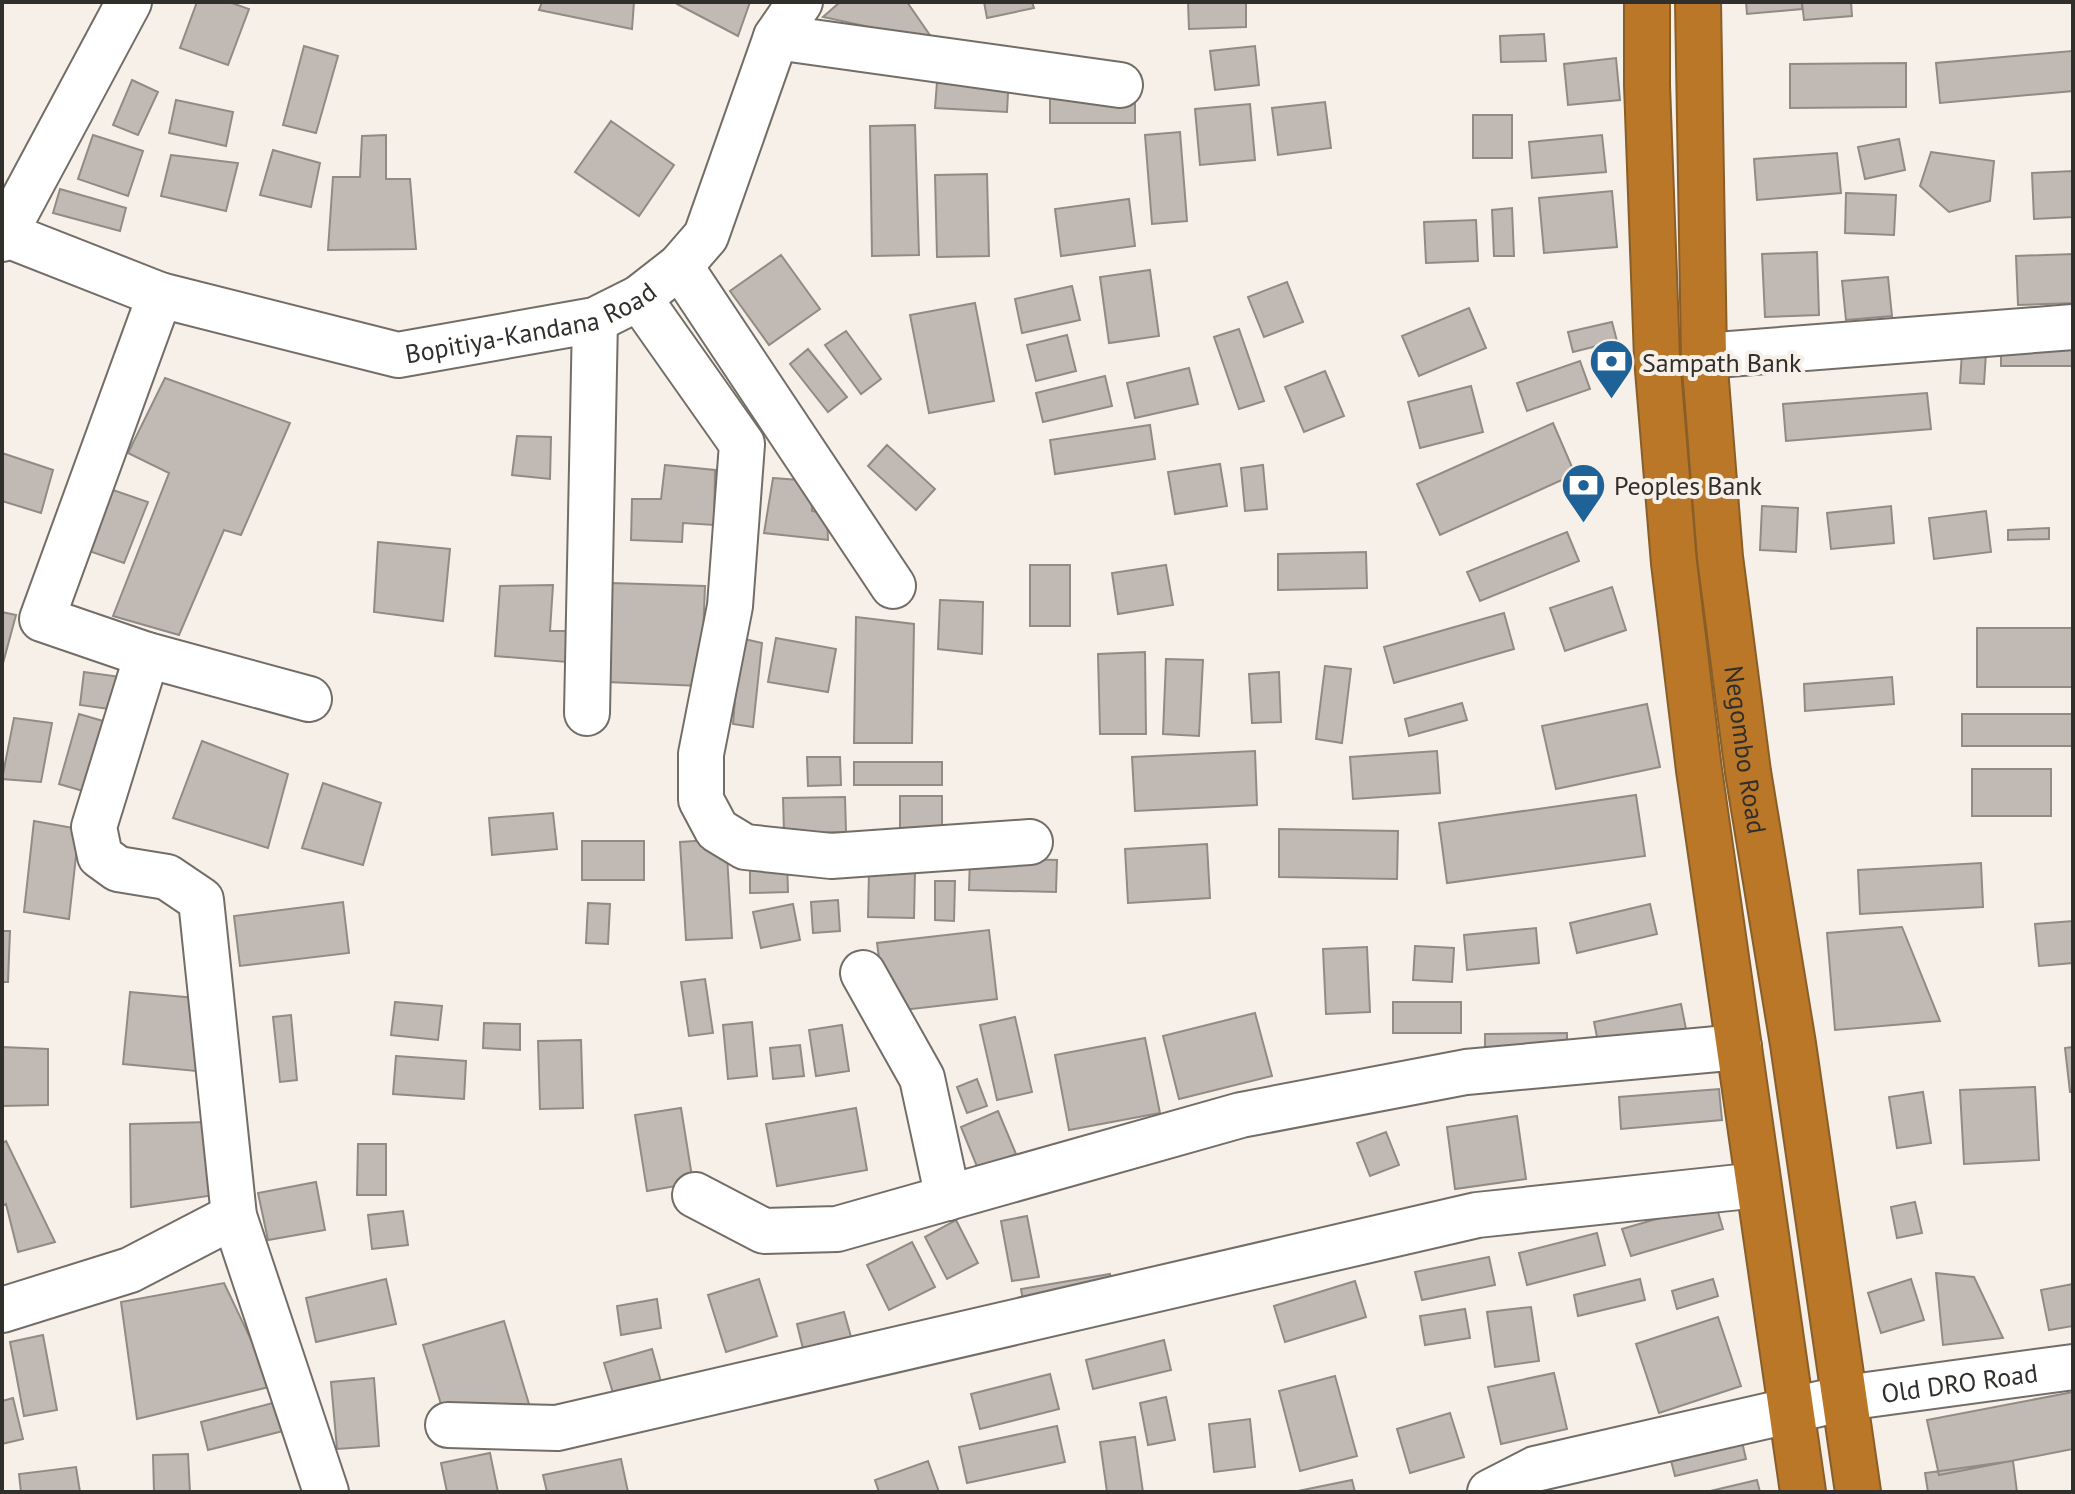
<svg xmlns="http://www.w3.org/2000/svg" width="2075" height="1494" font-family="'PT Sans',sans-serif">
  <rect width="100%" height="100%" fill="#f7f0e9"/>
  <path fill="#c1bab4" stroke="#918b85" stroke-width="2" d="M197,2H229L249,9L228,65L180,48Z
    M542,2H634L632,29L539,10Z
    M678,2H750L738,36L677,4Z
    M840,2H907L934,41L823,17Z
    M984,2H1032L1034,8L987,18Z
    M1188,2H1246V27L1189,29Z
    M1746,2H1802V9L1747,14Z
    M1802,2H1851L1852,16L1804,20Z
    M1544,34L1546,61L1501,62L1500,36Z
    M304,46L338,56L316,133L283,125Z
    M1255,46L1259,85L1215,90L1210,51Z
    M2072,51L2073,91L1940,103L1936,63Z
    M1616,58L1620,100L1568,105L1564,64Z
    M1906,63V107L1790,108V64Z
    M938,69L1009,74L1007,112L935,108Z
    M132,80L158,92L138,135L113,125Z
    M1050,85H1135V123H1050Z
    M176,100L233,112L226,146L169,133Z
    M1325,102L1331,148L1278,155L1272,108Z
    M1250,104L1255,160L1200,165L1195,109Z
    M1473,115H1512V158H1473Z
    M611,121L674,165L639,216L575,172Z
    M915,125L919,255L872,256L870,126Z
    M1180,132L1187,221L1152,224L1145,135Z
    M93,135L143,151L128,196L78,179Z
    M386,135V179H410L416,249L328,250L333,177H360L362,136Z
    M1602,135L1606,172L1532,178L1529,142Z
    M1899,139L1905,170L1865,179L1858,147Z
    M273,150L320,163L311,207L260,195Z
    M1931,152L1994,161L1990,201L1949,212L1920,186Z
    M1837,153L1841,193L1757,200L1754,159Z
    M171,155L238,163L226,211L161,196Z
    M2073,171V217L2034,219L2032,173Z
    M987,174L989,256L937,257L935,175Z
    M60,189L126,208L120,231L53,213Z
    M1612,191L1617,247L1544,253L1539,198Z
    M1846,193L1896,195L1894,235L1845,233Z
    M1129,199L1135,246L1061,256L1055,209Z
    M1512,208L1514,256H1494L1492,210Z
    M1476,220L1478,261L1426,263L1424,222Z
    M1817,252L1819,315L1765,317L1762,254Z
    M2073,254V303L2018,305L2016,256Z
    M781,255L820,309L769,345L730,291Z
    M1150,270L1159,336L1109,343L1100,277Z
    M1888,277L1892,316L1846,320L1842,281Z
    M1287,282L1303,322L1264,337L1248,297Z
    M1072,286L1080,320L1022,333L1015,299Z
    M975,303L994,401L929,413L910,315Z
    M1469,308L1486,348L1419,376L1402,336Z
    M1612,322L1617,341L1573,352L1568,332Z
    M1239,329L1264,401L1239,409L1214,337Z
    M846,331L881,379L861,394L825,345Z
    M1067,335L1076,371L1036,381L1027,345Z
    M2001,335H2072V366H2001Z
    M808,349L847,397L828,412L790,364Z
    M1962,352L1986,353L1984,384L1960,383Z
    M1580,361L1590,389L1527,411L1517,383Z
    M1189,368L1198,404L1135,418L1127,383Z
    M1325,371L1344,416L1304,432L1285,387Z
    M1105,376L1112,406L1043,422L1036,393Z
    M165,378L290,423L241,535L224,530L179,635L113,616L169,473L128,453Z
    M1471,386L1483,432L1420,448L1408,402Z
    M1927,393L1931,429L1786,441L1783,404Z
    M1553,423L1575,474L1440,535L1417,484Z
    M1150,425L1155,459L1055,474L1050,440Z
    M517,436L551,437L550,479L512,475Z
    M887,445L935,489L916,510L868,466Z
    M2,453L53,470L41,513L2,501Z
    M1220,464L1227,506L1175,514L1168,472Z
    M665,465L715,470L714,525L683,523L682,542L631,540L632,499H661Z
    M1263,465L1267,509L1245,511L1241,468Z
    M773,478L813,481L812,511L827,514L828,540L764,533Z
    M110,489L148,502L124,563L86,550Z
    M1762,506L1798,508L1796,552L1760,550Z
    M1891,506L1894,543L1831,549L1827,513Z
    M1986,511L1991,552L1934,559L1929,518Z
    M2049,528V539L2008,540V530Z
    M1567,532L1579,561L1480,601L1467,572Z
    M378,542L450,549L443,621L374,612Z
    M1366,552L1367,588L1278,590V554Z
    M1030,565H1070V626H1030Z
    M1166,565L1173,605L1118,614L1112,573Z
    M611,583L705,586L701,686L607,682Z
    M553,585L550,631H567V662L495,656L500,586Z
    M1612,587L1626,630L1565,651L1550,608Z
    M940,600L983,602L982,654L938,649Z
    M2,612L16,615L2,667Z
    M1504,613L1514,649L1394,683L1384,647Z
    M856,617L914,624L912,743H854Z
    M1977,628H2073V687H1977Z
    M740,638L762,643L753,727L733,724Z
    M776,638L836,649L828,692L768,682Z
    M1145,652L1146,734H1100L1098,654Z
    M1166,659L1203,660L1199,736L1163,734Z
    M1325,666L1351,669L1342,743L1316,739Z
    M84,672L121,677L117,710L80,705Z
    M1279,672L1281,722L1252,723L1249,674Z
    M1892,677L1894,704L1805,711L1804,684Z
    M1462,703L1467,720L1409,736L1405,719Z
    M1647,704L1660,767L1556,789L1542,726Z
    M79,714L103,721L83,791L59,784Z
    M1962,714H2073V746H1962Z
    M14,718L52,723L41,782L2,779Z
    M202,741L288,774L268,848L173,818Z
    M1255,751L1257,805L1135,811L1132,757Z
    M1437,751L1440,793L1353,799L1350,757Z
    M807,757H840L841,785L808,786Z
    M854,762H942V785H854Z
    M1972,769H2051V816H1972Z
    M323,783L381,803L363,865L302,848Z
    M1636,795L1645,856L1447,883L1439,823Z
    M900,796H942V838H900Z
    M845,797L846,832L784,833L783,798Z
    M553,813L557,849L492,855L489,818Z
    M34,821L79,829L69,919L24,912Z
    M1279,829L1398,831L1397,879L1279,877Z
    M726,839L732,938L686,940L680,842Z
    M582,841H644V880H582Z
    M1207,844L1210,898L1128,903L1125,849Z
    M970,858L1057,860L1056,892L969,890Z
    M787,862L788,892L750,893V863Z
    M1981,863L1983,907L1860,914L1858,870Z
    M869,872H915L914,918L868,917Z
    M935,881H955L954,921L935,920Z
    M838,900L840,931L813,933L811,902Z
    M343,902L349,953L240,966L234,916Z
    M588,903L610,904L608,944L586,943Z
    M793,904L800,940L761,948L753,912Z
    M1650,904L1657,934L1577,953L1570,923Z
    M2073,921V963L2039,966L2035,924Z
    M1902,927L1940,1021L1835,1030L1827,933Z
    M1536,928L1539,963L1467,970L1464,935Z
    M989,930L997,999L886,1012L877,943Z
    M2,931H10L8,982H2Z
    M1415,946L1454,948L1452,982L1413,980Z
    M1367,947L1370,1012L1326,1014L1323,949Z
    M705,979L713,1033L689,1036L681,982Z
    M130,992L196,998V1071L123,1064Z
    M395,1002L442,1006L438,1040L391,1035Z
    M1393,1002H1461V1033H1393Z
    M1681,1004L1689,1044L1602,1062L1594,1022Z
    M1255,1013L1272,1076L1179,1099L1163,1036Z
    M291,1015L297,1080L280,1082L273,1017Z
    M1015,1017L1032,1092L997,1100L980,1025Z
    M752,1022L757,1076L728,1079L723,1025Z
    M484,1023L520,1024V1050L483,1048Z
    M842,1025L849,1071L816,1076L809,1030Z
    M1567,1033V1068L1485,1069V1034Z
    M1145,1038L1160,1113L1069,1130L1055,1055Z
    M581,1040L583,1108L540,1109L538,1041Z
    M800,1045L804,1076L773,1079L770,1048Z
    M2,1047L48,1049V1105L2,1106Z
    M2073,1047V1092H2070L2065,1048Z
    M396,1056L466,1061L464,1099L393,1094Z
    M977,1079L987,1106L967,1113L957,1087Z
    M2035,1087L2039,1160L1964,1164L1960,1090Z
    M1719,1089L1722,1120L1621,1129L1619,1097Z
    M1923,1092L1931,1143L1897,1148L1889,1097Z
    M681,1108L693,1183L647,1191L635,1115Z
    M856,1108L867,1170L777,1186L766,1124Z
    M998,1111L1016,1154L978,1169L961,1127Z
    M1517,1116L1526,1179L1455,1189L1447,1127Z
    M210,1122L222,1194L131,1207L130,1124Z
    M1386,1132L1399,1165L1370,1176L1357,1143Z
    M6,1141L55,1242L18,1252L6,1204L2,1206V1143Z
    M358,1144H386V1195H357Z
    M316,1182L325,1230L268,1240L258,1193Z
    M1715,1202L1723,1229L1631,1256L1622,1229Z
    M1915,1202L1922,1233L1897,1238L1891,1207Z
    M403,1211L408,1245L372,1249L368,1215Z
    M1027,1216L1039,1277L1012,1281L1001,1221Z
    M956,1220L978,1263L947,1279L925,1237Z
    M1597,1233L1605,1265L1527,1285L1519,1253Z
    M912,1242L935,1287L889,1310L867,1265Z
    M1489,1257L1495,1285L1422,1300L1415,1272Z
    M1936,1273L1974,1277L2003,1338L1943,1345Z
    M1110,1274L1117,1312L1028,1329L1021,1289Z
    M386,1279L396,1324L316,1342L306,1298Z
    M759,1279L777,1336L726,1352L708,1295Z
    M1640,1279L1645,1300L1578,1316L1574,1295Z
    M1713,1279L1718,1296L1677,1309L1672,1291Z
    M1911,1279L1924,1320L1881,1333L1868,1293Z
    M1355,1281L1366,1317L1285,1342L1274,1306Z
    M224,1283L273,1386L137,1419L121,1302Z
    M2073,1284V1326L2049,1330L2041,1290Z
    M657,1299L661,1328L621,1335L617,1306Z
    M1531,1307L1539,1361L1495,1367L1487,1312Z
    M1465,1309L1470,1338L1425,1345L1420,1316Z
    M844,1312L853,1344L805,1357L797,1324Z
    M1718,1317L1741,1386L1659,1413L1636,1344Z
    M504,1321L535,1424L454,1447L423,1345Z
    M43,1335L57,1410L24,1416L10,1342Z
    M1164,1340L1171,1370L1093,1389L1086,1360Z
    M652,1349L666,1400L619,1413L604,1363Z
    M1554,1373L1567,1429L1501,1444L1488,1387Z
    M1050,1374L1059,1409L980,1429L971,1394Z
    M1335,1376L1357,1456L1300,1471L1279,1391Z
    M374,1378L379,1446L337,1449L331,1382Z
    M2073,1392V1449L1939,1475L1927,1420Z
    M1166,1397L1175,1440L1148,1445L1140,1403Z
    M13,1398L23,1439L2,1444V1401Z
    M280,1401L287,1430L208,1450L201,1422Z
    M1450,1413L1464,1457L1410,1473L1397,1429Z
    M1250,1419L1255,1467L1214,1472L1209,1424Z
    M1057,1426L1065,1462L967,1483L959,1447Z
    M1739,1429L1746,1459L1675,1476L1667,1445Z
    M1135,1437L1143,1492H1107L1100,1442Z
    M490,1453L498,1492H447L441,1463Z
    M188,1454L190,1492H154L153,1455Z
    M621,1459L628,1492H547L543,1475Z
    M928,1461L939,1492H879L875,1480Z
    M2013,1461L2017,1492H1928L1925,1473Z
    M76,1467L80,1492H21L19,1474Z
    M1352,1480L1355,1492H1293Z
    M1757,1480L1760,1492H1706Z"/>
  <g fill="none" stroke-linecap="round" stroke-linejoin="round">
    <defs>
      <g id="minor">
        <path d="M776,37L1120,85"/>
        <path id="s1" d="M2,233L160,295L398,355L595,320L639,298L680,266L706,236L776,37L800,2"/>
        <path d="M2,239L129,2"/>
        <path d="M680,266L893,586"/>
        <path d="M160,295L42,619L147,655L309,699"/>
        <path d="M639,298L742,444L730,606L701,754V800L717,830L745,847L831,856L1030,842"/>
        <path d="M1704,356L2073,327"/>
        <path d="M147,655L94,827L100,856L118,869L167,877L201,900L234,1216L326,1492"/>
        <path d="M587,713L595,320"/>
        <path d="M863,973L922,1078L948,1198"/>
        <path d="M695,1195L764,1231L837,1229L1241,1115L1466,1072L1739,1047"/>
        <path d="M2,1310L130,1270L234,1216"/>
        <path d="M448,1425L557,1428L1477,1215L1758,1185"/>
        <path id="s2" d="M1490,1492L1535,1469L1845,1398L2073,1367"/>
      </g>
      <g id="highway">
        <path d="M1647,2V85L1657,358L1674,563L1699,770L1803,1492"/>
        <path id="s3" d="M1698,2L1704,356L1720,557L1748,772L1793,1044L1858,1492"/>
      </g>
    </defs>
    <use href="#minor" stroke="#736d67" stroke-width="48"/>
    <use href="#highway" stroke="#895e29" stroke-width="48"/>
    <use href="#minor" stroke="#fff" stroke-width="44"/>
    <use href="#highway" stroke="#b97727" stroke-width="44"/>
  </g>
  <defs>
    <symbol id="bank-pin" viewBox="-11 -11 22 30"><path d="M0 17L-7.5 6A9.5 9.5 0 1 1 7.5 6Z" fill="#1f6297" stroke="#f7f0e9"/><path d="M-6-4H6V4H-6ZM0-2.3a2.3 2.3 0 1 0 0 4.6a2.3 2.3 0 1 0 0-4.6Z" fill="#fff"/></symbol>
  </defs>
  <g fill-rule="evenodd">
    <use href="#bank-pin" x="1586" y="336" width="51" height="69"/>
    <use href="#bank-pin" x="1558" y="460" width="51" height="69"/>
  </g>
  <g text-anchor="middle" dominant-baseline="central" stroke-width="8" stroke-linejoin="round" paint-order="stroke">
    <g font-size="26" fill="#312f2c" stroke="#f7f0e9">
      <text stroke="none"><textPath href="#s1" startOffset="552">Bopitiya-Kandana Road</textPath></text>
      <text stroke="none"><textPath href="#s3" startOffset="750">Negombo Road</textPath></text>
      <text stroke="none"><textPath href="#s2" startOffset="484">Old DRO Road</textPath></text>
    </g>
    <g font-size="26" fill="#312f2c" stroke="#f7f0e9" text-anchor="start">
      <text x="1642" y="362">Sampath Bank</text>
      <text x="1614" y="485">Peoples Bank</text>
    </g>
  </g>
  <rect width="2075" height="1494" fill="none" stroke="#312f2c" stroke-width="8"/>
</svg>
